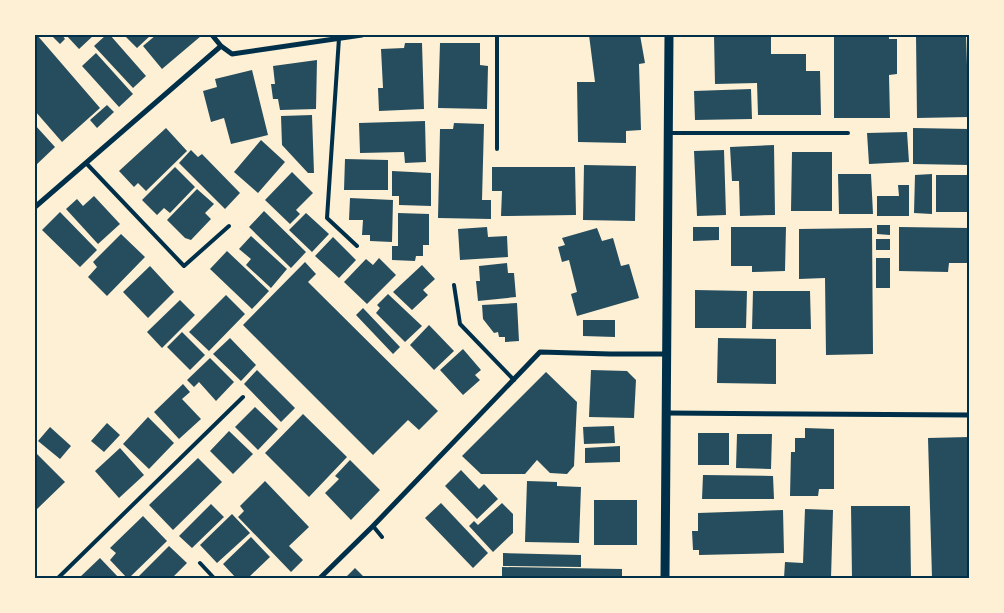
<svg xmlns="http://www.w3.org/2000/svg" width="1004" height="613" font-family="Mulish,sans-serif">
  <rect width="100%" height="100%" fill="#fdf0d5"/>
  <path fill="#264d5e" d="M35,35H37L100,108L62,142L35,111Z
    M51,35H62L65,39L60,44Z
    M66,35H94L79,49Z
    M106,35H110L146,76L133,88L94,46Z
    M124,35H151L137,48Z
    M156,35H200L201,36L162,69L143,46Z
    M589,35H640L645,63L639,64L641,130L626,131V143L578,142L577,82H595Z
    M714,35H771V54H806V71H820L821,115H758L757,83L715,84Z
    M834,35H889V39H897V74L889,75L890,118H834Z
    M916,35H966L967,65H969V117L917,118Z
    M405,43H422L424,109L379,111L378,88H383L381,49L404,48Z
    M440,43H480V65L488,66L487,109L438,108Z
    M96,53L133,94L119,107L82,66Z
    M317,60L316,109L280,110L278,99H273L271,84H275L273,66Z
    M252,70L268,135L231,144L224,118L211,122L203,91L217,87L215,79Z
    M751,89L752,119L695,120L694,91Z
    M107,105L114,112L97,128L90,120Z
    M312,115L314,173H308L282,145L281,116Z
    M425,121L426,162L405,163L404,152L360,153L359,123Z
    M454,123L484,124L482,200H491V219L438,218L440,129H453Z
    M35,125L55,147L35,166Z
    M166,128L187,151L146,191L138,183L134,187L119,171Z
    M913,128L969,129V165L913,164Z
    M907,132L909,162L869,164L867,133Z
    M261,140L285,162L258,193L234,172Z
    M774,145L775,215L740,216L739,181H732L730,147Z
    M191,150L198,157L202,154L240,193L225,209L179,163Z
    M724,150L726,215L697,216L694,151Z
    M792,152H832V211H791Z
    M345,159L388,160V190H344Z
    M584,165L636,166L635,221L583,220Z
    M175,167L195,187L170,213L164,208L157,215L142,200Z
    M492,167H575L576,215L501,216L502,191H492Z
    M392,171L431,173V206L399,205V196H392Z
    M292,172L313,193L296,210L300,214L290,224L265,200Z
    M838,174H871L873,214H839Z
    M932,174V214L914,213L915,175Z
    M936,175H969V212H936Z
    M898,185H909V216H877V196H899Z
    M197,189L214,204L205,213L211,219L191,240L185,238L167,220Z
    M94,196L120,224L98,244L66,209L77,199L83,206Z
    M350,198L393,200L392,242L370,241V235H362L363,220H349Z
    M264,211L306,252L291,268L249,227Z
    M60,212L97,250L80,267L42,230Z
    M306,213L329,234L312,252L289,230Z
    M398,213L429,214V245H423V256H416L415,261L392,260V246H398Z
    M877,225H890V235L877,234Z
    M487,227L488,237L507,236L508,257L460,260L458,229Z
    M693,227H719V240L693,241Z
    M731,227H786L785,271L752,272V266H731Z
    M899,227L969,228V263H949L948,272L899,271Z
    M597,228L602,241L613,238L621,266L629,264L639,298L577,316L571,294L577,292L569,260L562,262L558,247L565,245L562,238Z
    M872,228L873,354L826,355L825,278L799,279V229Z
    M121,234L145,257L107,296L88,277L97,267L93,262Z
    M251,236L287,269L271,288L246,265L251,259L239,249Z
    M333,237L356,260L339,278L315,256Z
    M876,239H890V250H876Z
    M227,251L269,291L252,309L210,269Z
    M379,258L396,275L367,304L344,282L366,259L373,265Z
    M876,258H890V288H876Z
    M305,262L316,274L308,282L438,411L419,430L408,420L373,455L243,325Z
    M507,263L508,273H514L516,297L478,301L476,281H480L479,266Z
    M422,265L435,279L423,290L428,295L412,310L393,292Z
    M150,266L174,292L148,318L123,292Z
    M695,290L747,291L746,328H695Z
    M753,291H810L811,329H752Z
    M388,294L422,326L405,342L376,313L380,308L377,305Z
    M226,295L245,314L209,351L189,332Z
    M180,300L195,315L162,348L147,332Z
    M517,303L519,341L505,342V337H499L498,332L494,333L483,319L482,305Z
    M363,308L400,347L393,354L356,315Z
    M583,320H615V337L583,336Z
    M429,325L454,351L434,370L410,345Z
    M182,332L205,355L190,370L167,347Z
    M230,338L256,365L241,381L213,354Z
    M718,338L776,339V384L717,383Z
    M463,349L481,370L475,375L480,380L463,395L440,370Z
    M210,358L234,382L216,401L199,382L194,387L187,380Z
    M257,370L295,408L281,422L244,384Z
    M591,370L627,371L636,380L634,418L589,417Z
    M546,372L577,402L574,466L567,474L550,473L537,460L525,474H481L462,456Z
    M183,384L190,392L182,399L201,419L179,439L154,412Z
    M255,407L278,429L258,450L235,427Z
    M303,414L347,457L309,497L265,453Z
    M148,417L174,443L149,469L123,444Z
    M107,423L120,435L104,452L91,441Z
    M614,426L615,443L584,444L583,427Z
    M50,427L71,446L60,459L38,441Z
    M805,428L834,429V489H819L818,496H790L791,452H795V438H805Z
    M229,431L253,454L233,474L210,451Z
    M698,433H729V465H698Z
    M737,434H772L771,469L736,468Z
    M969,437V578H932L928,438Z
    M620,446V462L585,463V448Z
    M120,448L144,475L119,498L95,471Z
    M37,454L65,482L35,511V456Z
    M198,458L222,482L173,530L149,505Z
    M350,460L380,490L351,520L325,493L339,479L335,476Z
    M461,470L479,489L484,484L498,499L477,519L445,486Z
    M703,475L773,476L774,499H702Z
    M265,481L309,527L289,546L303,560L291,572L238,517L244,511L240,506Z
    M527,481L557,482V486L581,487L579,543L525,542Z
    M594,500H637V545H594Z
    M441,503L488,553L473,568L425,518Z
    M502,503L513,514V533L493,552L469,526L474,521L478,525Z
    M211,504L224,517L192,548L179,536Z
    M851,506H910L911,578H852Z
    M805,509L833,510L831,578H784L785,562L803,563Z
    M783,510L784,553L699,555V550H693L692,531H698V513Z
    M232,514L250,533L217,563L200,545Z
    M143,516L167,541L129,578H127L110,560L116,553L110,548Z
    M251,537L270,557L248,578H236L223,564Z
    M169,546L187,563L172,578H137Z
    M503,553L581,555V567L503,566Z
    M100,558L119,578H79Z
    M502,567L622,569V578H502Z
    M355,568L365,578H345Z"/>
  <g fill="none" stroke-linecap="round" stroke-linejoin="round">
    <path stroke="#003049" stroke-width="4" d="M339,38L327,218L357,246
      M669,133H848
      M497,149V35
      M86,163L184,266L229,226
      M454,285L460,324L514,380
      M373,526L382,537
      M200,563L214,578
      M58,578L243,397"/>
    <path stroke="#003049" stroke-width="5" d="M212,35L221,46L232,54L362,35
      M35,207L221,46
      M667,413L969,415
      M320,578L373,526L540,352L610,354H666"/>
    <path stroke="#003049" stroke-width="9" d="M665,578L669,35"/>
  </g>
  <rect width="1004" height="613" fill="none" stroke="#fdf0d5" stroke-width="72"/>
  <rect x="36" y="36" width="932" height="541" fill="none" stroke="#003049" stroke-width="2"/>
</svg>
